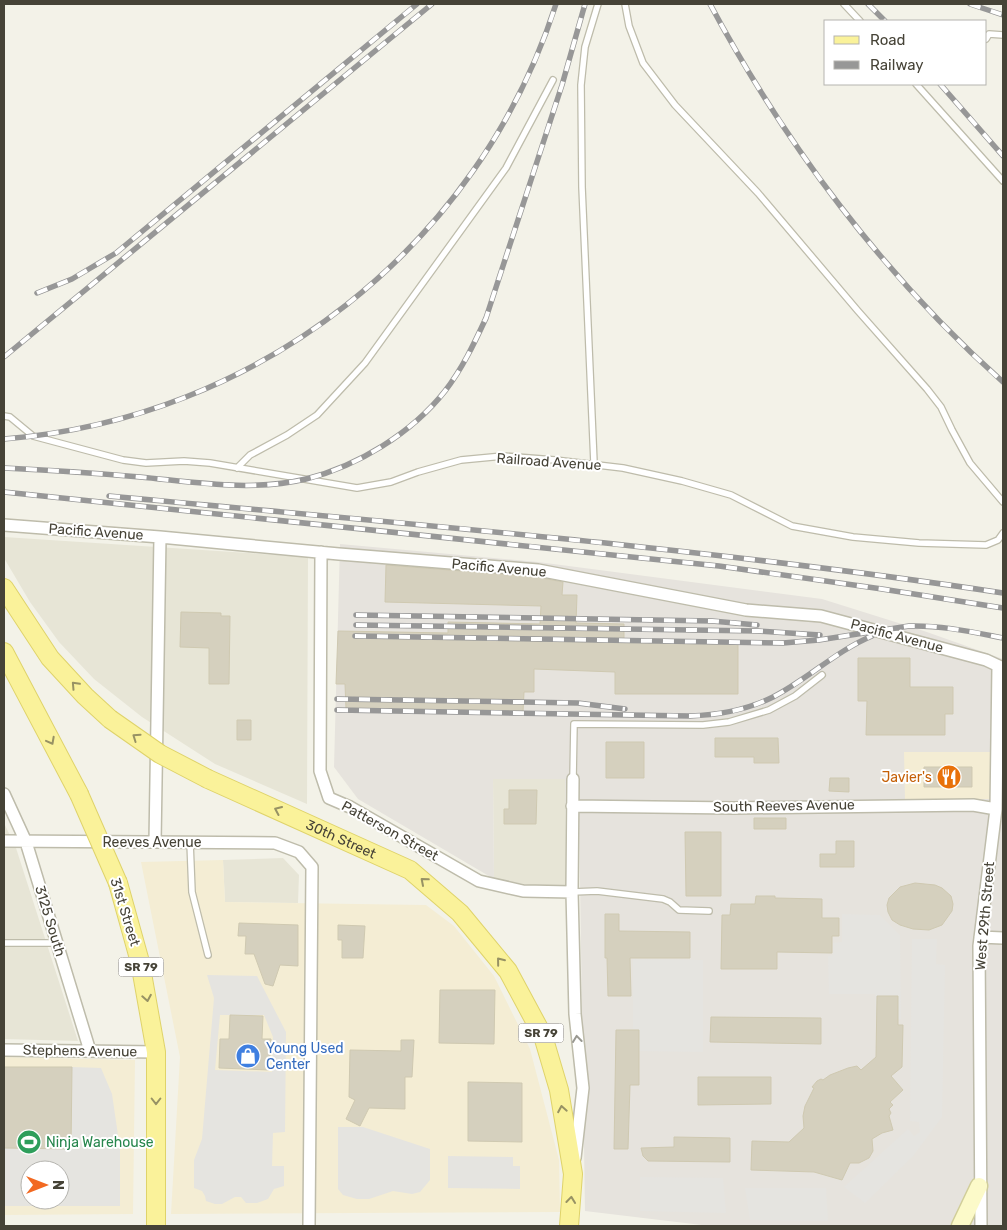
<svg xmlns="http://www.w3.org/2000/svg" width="1007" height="1230" font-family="Rubik,sans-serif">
  <rect width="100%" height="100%" fill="#f3f2e8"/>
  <path fill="#e7e5d6" d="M4,537L308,557L307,804L215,764L142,717L94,679L59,642L30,602L4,558Z
    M493,778H565L566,885L536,886L494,879Z
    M4,823L16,848L78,1041L4,1039Z
    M283,858L299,875L298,903L225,902L223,860Z"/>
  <path fill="#f4edd4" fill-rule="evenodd" d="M903,752H991L990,799L904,800Z
    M223,860L225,902L426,905L454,926L494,976L530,1049L559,1160L560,1212L171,1214L180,1057L141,862Z
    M4,1057L135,1060L133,1214L4,1215ZM30,1170H60V1200H30Z"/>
  <path fill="#e6e3dd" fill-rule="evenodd" d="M340,544L538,562L822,599L924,631L1003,659V1226H710L585,1211L579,814L566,813L565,779H493L494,879L358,799L334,767ZM904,752H990V799L905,800Z"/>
  <path fill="#e5e4e0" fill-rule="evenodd" d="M842,914L880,915L900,935L901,1019H876L875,994H829L828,956L833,955V943L842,942Z
    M912,939H937L936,964L945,965L942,1117L913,1156L865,1203L844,1187L908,1129L914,1136L920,1132L919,1122L910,1121Z
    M633,959L703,960V1052L639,1051V1029H633Z
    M207,975L257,976L286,1032L285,1132L273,1133L272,1166H284V1186L274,1189L268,1199L257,1203H246L241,1197H235L222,1204H215L206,1201L205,1196L202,1191L194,1188V1160L202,1139L214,998ZM220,1015H264L273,1037L272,1072L215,1070Z
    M72,1067L101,1068L112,1094L120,1149V1206H4V1148L71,1149ZM30,1170H60V1200H30Z
    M338,1127H363L430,1149V1180L420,1192L412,1194L393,1191L369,1199H357L343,1195L338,1189Z
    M448,1156L513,1157V1166H520V1189L448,1188Z
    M640,1177L723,1178L726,1213L640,1211Z
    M745,1188H826L828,1221L750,1220Z"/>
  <path fill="#d5d0be" stroke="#cfc9b1" d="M386,565L537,577L563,582L562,595H577L576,623L624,624V640L738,643V694H615V672L534,669V692H524L523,712L346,709L345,684H336L338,631L448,633V622L540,624L541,606L385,602Z
    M181,612L221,613V616H230L229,684H209V648L180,647Z
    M858,658H910V687H953V714H945V735H866L867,701H858Z
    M237,720H251V740H237Z
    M715,738H778L779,763H754V757H715Z
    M606,742H644V778H606Z
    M924,767H972V787H924Z
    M830,778H849V792L829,791Z
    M509,790H537L536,824H504V809H509Z
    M754,818H786V829H754Z
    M685,832H721V896H686Z
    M836,841H854V867H820V854H836Z
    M915,883L935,885L942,888L951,896L953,904L952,911L942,925L929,930L913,929L900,925L892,920L888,912L887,905L889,898L900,887Z
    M756,896H775V898L822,899V918H839V936H832V953L777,952V969H721L722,915H730L731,904H755Z
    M605,914H619V931L690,932V958H630L631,996H608L607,958H605Z
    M239,923L298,925V966L280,965L273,986L265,984L254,954H245L246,936H238Z
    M338,925L365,926L363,958H342V940H338Z
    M440,990H495L494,1044L439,1043Z
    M877,996H898V1025H903L902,1067L891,1076L903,1090L890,1102L893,1105L889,1109L891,1113L889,1116L893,1130L882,1133L872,1139L873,1151L869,1158L859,1163H850L842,1180L814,1172L751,1170L752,1141L789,1142L804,1128L803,1116L805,1106L814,1088L812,1087L817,1081L821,1079L823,1080L830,1075L848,1068L857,1066L861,1070L876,1057Z
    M230,1015L263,1016L262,1039H271L269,1070L219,1068L220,1039H229Z
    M711,1017L821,1018V1044L710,1042Z
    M616,1030H639V1085H630L628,1149H614Z
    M401,1040H414L412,1077H405V1109L369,1108L360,1126L346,1119L355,1100L349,1097L350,1050L401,1051Z
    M4,1067H72L71,1149L4,1148Z
    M698,1077H771V1104L698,1105Z
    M468,1082L522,1083V1142L468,1141Z
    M674,1137L730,1138V1162L648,1161L643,1156L641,1148L674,1147Z"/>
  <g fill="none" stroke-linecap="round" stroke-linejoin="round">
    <defs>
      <path id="lane" d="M625,4L629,26L643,63L675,105L758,193L858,311L927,389L941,407L952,430L970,463L1003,502
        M844,4L860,21
        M986,39L989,34L1003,35
        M916,84L1003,181
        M4,416L10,417L33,436L123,460L146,463L184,461L210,463L357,488L391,482L418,472L461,460L503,456L555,460L623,468L682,481L731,495L792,526L853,537L919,543L986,545L998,540L1003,533
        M594,463L582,187L581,85L585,47L598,4
        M237,468L250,455L287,435L317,415L365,363L506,168L553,80
        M573,779L574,724L703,725L729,722L769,710L795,696L822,675
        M190,842L192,892L208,955
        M572,892L597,891L663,899L670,902L679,910L709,911
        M4,943H57"/>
      <path id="street" d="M4,525L160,537L339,554L538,570L746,610L821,616L986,660L1003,668
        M321,552L320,771L329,798L350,807L479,881L523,891L572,892
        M573,779L572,892L575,1014L583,1088L575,1158
        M4,794L26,842L90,1051
        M572,806L734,808L973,805L996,809
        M4,841L275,843L299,852L312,867L309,1226
        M155,842L160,537
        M980,937L1003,938
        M4,1050L156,1052
        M981,1226L979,946L996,809L998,666"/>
      <path id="secondary" d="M960,1226L979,1186"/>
      <g id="primary">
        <path d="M4,588L50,658L85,696L110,719"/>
        <path d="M4,652L79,794"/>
        <path id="s1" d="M208,779L410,870L460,913L508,971L543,1036L559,1090L573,1174L569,1226"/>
        <path d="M118,883L140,962L156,1052V1226"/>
      </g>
    </defs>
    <use href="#lane" stroke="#bebcab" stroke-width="8"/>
    <use href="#street" stroke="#bebcab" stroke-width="14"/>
    <use href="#secondary" stroke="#d1ce99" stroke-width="19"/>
    <use href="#primary" stroke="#dfd36a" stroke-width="20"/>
    <use href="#lane" stroke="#fff" stroke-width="5.5"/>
    <use href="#street" stroke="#fff" stroke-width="11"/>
    <use href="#secondary" stroke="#fcfac9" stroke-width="16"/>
    <use href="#primary" stroke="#faf29a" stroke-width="18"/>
    <defs>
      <path id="rail" d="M710,4C785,144 884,276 1003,382
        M868,4L885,21
        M970,4L1003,15
        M940,84L1003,156
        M37,293L72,279L116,253L417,4
        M4,357L432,4
        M4,439C258,419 478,247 556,4
        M4,468C49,470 94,473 140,477C194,482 252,492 306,479C358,466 412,433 445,391C462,369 474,344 486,318L562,85L585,4
        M4,492L719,566L882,589L1003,608
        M109,496C407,524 707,548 1003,593
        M356,615L712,621L757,625
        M356,625L758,631L820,635
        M355,636L783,643L819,640L909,626C941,625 972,632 1003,638
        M337,699L578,703L625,709
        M337,710L690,716C719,715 747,710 773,697C808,679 836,651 872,636"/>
    </defs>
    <use href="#rail" stroke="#979797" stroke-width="5.5"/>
    <use href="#rail" stroke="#fff" stroke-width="4" stroke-dasharray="11" stroke-linecap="butt"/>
    <defs>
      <path id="primary-bridge" d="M110,719L160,754L208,779
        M79,794L118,883"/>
    </defs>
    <use href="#primary-bridge" stroke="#dfd36a" stroke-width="20" stroke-linecap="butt"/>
    <use href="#primary-bridge" stroke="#faf29a" stroke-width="18"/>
  </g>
  <defs><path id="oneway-chevron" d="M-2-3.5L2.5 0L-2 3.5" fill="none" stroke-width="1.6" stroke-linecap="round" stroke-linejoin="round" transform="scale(1.25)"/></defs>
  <g stroke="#979264">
    <use href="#oneway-chevron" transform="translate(75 685) rotate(-133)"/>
    <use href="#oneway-chevron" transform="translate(136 737) rotate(-145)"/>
    <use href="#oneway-chevron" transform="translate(51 741) rotate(62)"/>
    <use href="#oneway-chevron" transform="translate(278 810) rotate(-156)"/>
    <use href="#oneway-chevron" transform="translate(424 881) rotate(-139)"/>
    <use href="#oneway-chevron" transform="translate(500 961) rotate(-129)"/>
    <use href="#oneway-chevron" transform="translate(147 998) rotate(80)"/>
    <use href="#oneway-chevron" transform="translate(156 1101) rotate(90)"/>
    <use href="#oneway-chevron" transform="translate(562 1109) rotate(-100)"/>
    <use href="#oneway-chevron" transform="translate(571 1200) rotate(-84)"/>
  </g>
  <use stroke="#999891" href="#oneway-chevron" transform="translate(577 1039) rotate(-97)"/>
  <defs>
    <symbol id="restaurant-disc" viewBox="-11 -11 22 22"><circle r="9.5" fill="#e8710a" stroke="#fff"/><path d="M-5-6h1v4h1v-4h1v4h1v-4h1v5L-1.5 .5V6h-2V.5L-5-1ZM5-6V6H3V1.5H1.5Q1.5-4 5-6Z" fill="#fff"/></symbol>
    <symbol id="shop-disc" viewBox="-11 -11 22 22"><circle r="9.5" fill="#3f7fe0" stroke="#fff"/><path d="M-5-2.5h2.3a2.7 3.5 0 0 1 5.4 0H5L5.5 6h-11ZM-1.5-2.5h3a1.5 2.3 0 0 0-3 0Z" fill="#fff"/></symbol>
    <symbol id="stadium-disc" viewBox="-11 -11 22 22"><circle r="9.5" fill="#2e9e5b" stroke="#fff"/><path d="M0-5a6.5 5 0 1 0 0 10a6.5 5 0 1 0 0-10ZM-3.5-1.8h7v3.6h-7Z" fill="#fff"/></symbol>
  </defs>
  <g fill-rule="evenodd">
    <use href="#restaurant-disc" x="935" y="763" width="28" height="28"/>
    <use href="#shop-disc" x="234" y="1042" width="28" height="28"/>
    <use href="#stadium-disc" x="15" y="1128" width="28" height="28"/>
  </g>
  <g text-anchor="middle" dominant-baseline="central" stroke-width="4" stroke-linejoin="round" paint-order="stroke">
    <g fill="#fff" stroke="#7e7b73" stroke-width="1">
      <rect x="118.5" y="957.5" width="45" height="19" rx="4"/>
      <rect x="518.5" y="1023.5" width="45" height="19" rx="4"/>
    </g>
    <g font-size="12" font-weight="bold" fill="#464337">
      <text x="141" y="967">SR 79</text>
      <text x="541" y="1033">SR 79</text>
    </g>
    <g font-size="14" fill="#464337" stroke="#fff">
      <text transform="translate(549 462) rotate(4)">Railroad Avenue</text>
      <text transform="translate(96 532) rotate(4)">Pacific Avenue</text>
      <text transform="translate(499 568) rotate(5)">Pacific Avenue</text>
      <text transform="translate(897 636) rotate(15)">Pacific Avenue</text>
      <text transform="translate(784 806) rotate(-1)">South Reeves Avenue</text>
      <text transform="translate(390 831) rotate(29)">Patterson Street</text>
      <text stroke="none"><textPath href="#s1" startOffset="146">30th Street</textPath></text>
      <text x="152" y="842">Reeves Avenue</text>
      <text transform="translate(125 912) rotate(73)">31st Street</text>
      <text transform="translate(985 916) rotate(-85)">West 29th Street</text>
      <text transform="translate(50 921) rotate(73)">3125 South</text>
      <text transform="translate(80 1051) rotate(1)">Stephens Avenue</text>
    </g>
    <g font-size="14" fill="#c56008" stroke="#fff" text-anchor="end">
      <text x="932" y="777">Javier's</text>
    </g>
    <g font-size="14" fill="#366cbe" stroke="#fff" text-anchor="start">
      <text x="266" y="1048">Young Used<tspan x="266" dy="16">Center</tspan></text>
    </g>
    <g font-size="14" fill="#27864d" stroke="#fff" text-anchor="start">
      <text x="46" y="1142">Ninja Warehouse</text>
    </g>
  </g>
  <rect width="1007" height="1230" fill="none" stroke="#464337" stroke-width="10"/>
  <rect x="824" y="20" width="162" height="65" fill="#ffffff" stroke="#b5b4af"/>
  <rect x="834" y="36" width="25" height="8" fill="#faf29a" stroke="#b5b4af"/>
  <text x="870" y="45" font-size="15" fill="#464337">Road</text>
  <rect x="834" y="61" width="25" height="8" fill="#979797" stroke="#b5b4af"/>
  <text x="870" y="70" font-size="15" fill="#464337">Railway</text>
  <g transform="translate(45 1185) rotate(90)"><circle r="24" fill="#ffffff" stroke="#b5b4af"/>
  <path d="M0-4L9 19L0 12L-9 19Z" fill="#f26921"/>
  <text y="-8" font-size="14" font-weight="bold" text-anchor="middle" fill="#464337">N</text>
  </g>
</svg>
